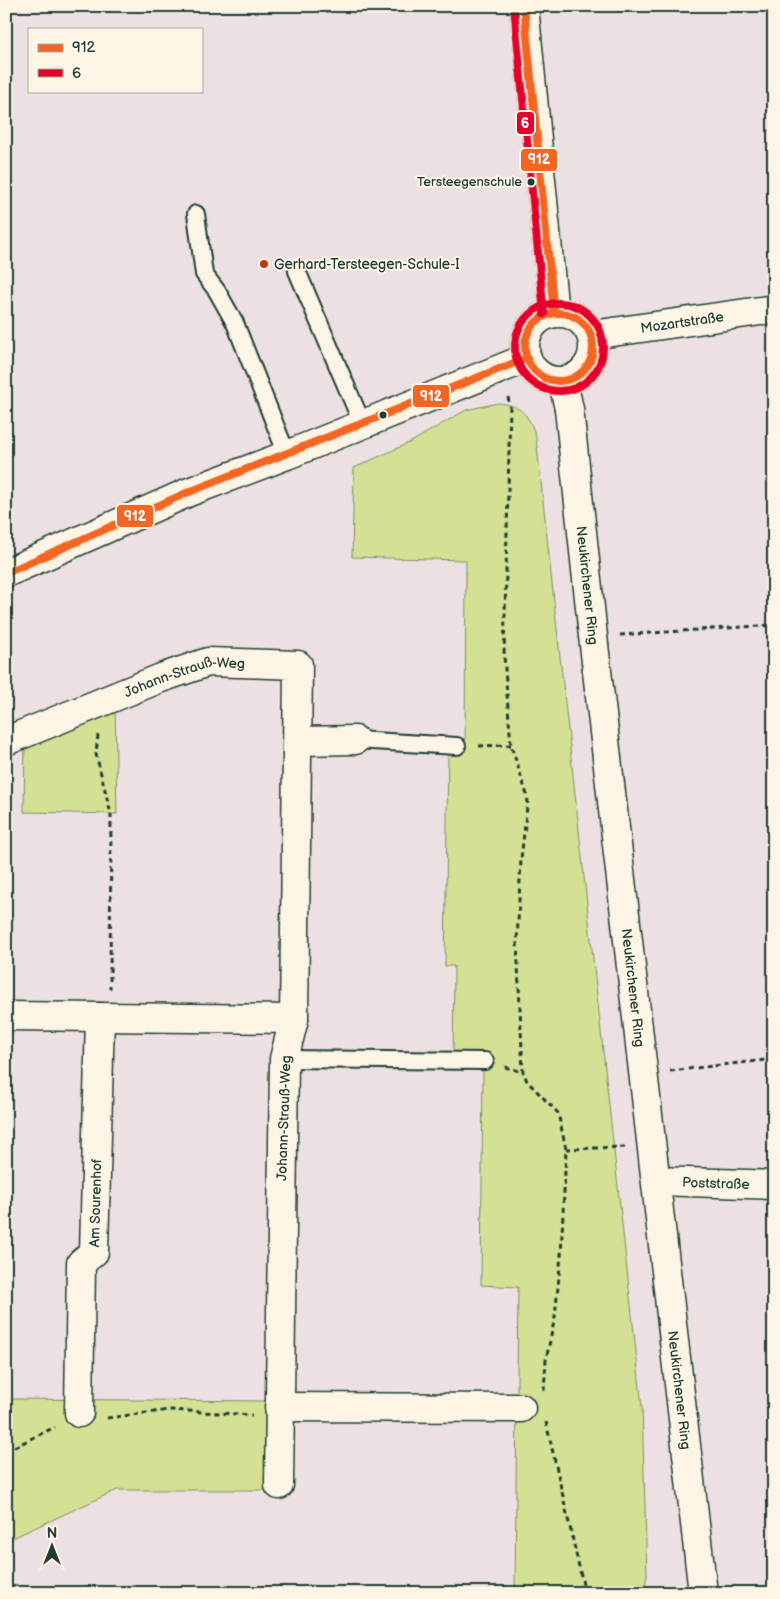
<svg xmlns="http://www.w3.org/2000/svg" width="780" height="1599" font-family="'Balsamiq Sans',sans-serif">
  <rect width="100%" height="100%" fill="#ede0e2"/>
  <filter id="ink" filterUnits="userSpaceOnUse"><feTurbulence type="fractalNoise" baseFrequency=".02" numOctaves="2"/><feDisplacementMap in="SourceGraphic" scale="10" xChannelSelector="R" yChannelSelector="G"/><feConvolveMatrix kernelMatrix="1 2 1 2 8 2 1 2 1" color-interpolation-filters="sRGB"/></filter>
  <g filter="url(#ink)">
    <path fill="#d4e195" stroke="#7a8f64" d="M498,403C521,405 529,415 536,437L642,1407L647,1576L643,1593H515L518,1287L481,1285L483,1069L453,1068L454,966H445L448,751L465,750L466,560L352,557L354,468L411,442L466,410Z
      M115,706L117,814L24,812L25,744Z
      M6,1399L269,1401L270,1490H117L6,1541Z"/>
    <g fill="none" stroke-linecap="round" stroke-linejoin="round">
      <defs>
        <path id="service" d="M196,214L204,274L217,291L235,323L287,455
          M297,271L362,423
          M355,740L457,746
          M284,1059L485,1061"/>
        <g id="minor">
          <path id="s1" d="M592,335L774,309"/>
          <path d="M6,573L189,492L287,455L527,358"/>
          <path id="s2" d="M6,741L161,678L208,662L298,665L294,1019L284,1059L279,1485"/>
          <path d="M298,741L355,740"/>
          <path d="M6,1016L294,1019"/>
          <path id="s3" d="M657,1181L774,1185"/>
          <path d="M279,1407L521,1408"/>
          <path id="s4" d="M79,1413L81,1263L94,1252L100,1017"/>
        </g>
        <g id="tertiary">
          <path d="M524,6L554,313"/>
          <circle cx="559" cy="347" r="34"/>
          <path id="s5" d="M563,382L569,409L593,636L703,1593"/>
        </g>
      </defs>
      <use href="#service" stroke="#1f3d34" stroke-width="20"/>
      <use href="#minor" stroke="#1f3d34" stroke-width="31"/>
      <use href="#tertiary" stroke="#1f3d34" stroke-width="31"/>
      <path stroke="#1f3d34" stroke-width="3" stroke-dasharray="5 4" stroke-linecap="butt" d="M508,397L510,407L504,656L511,745L528,798L521,859L517,943L523,1072L527,1081L558,1113L566,1149L561,1256L555,1317L546,1360L544,1391
        M620,635L774,625
        M98,735L96,754L111,814L110,989
        M479,746L511,745
        M505,1067L523,1072
        M670,1071L774,1059
        M566,1149L625,1147
        M107,1418L170,1410L252,1415
        M546,1422L585,1593
        M6,1451L55,1427"/>
      <use href="#service" stroke="#fcf5e5" stroke-width="16"/>
      <use href="#minor" stroke="#fcf5e5" stroke-width="28"/>
      <use href="#tertiary" stroke="#fcf5e5" stroke-width="28"/>
      <defs>
        <path id="bus-1" d="M524,6L554,313
          M525 347a34 34 0 1 1 68 0a34 34 0 1 1-68 0Z
          M6,573L189,492L527,358"/>
        <path id="bus-2" d="M514,7L544,314
          M515 347a44 44 0 1 1 88 0a44 44 0 1 1-88 0Z"/>
      </defs>
      <use href="#bus-1" stroke="#fcf5e5" stroke-width="11"/>
      <use href="#bus-2" stroke="#fcf5e5" stroke-width="11"/>
      <use href="#bus-1" stroke="#f26522" stroke-width="8"/>
      <use href="#bus-2" stroke="#e4002b" stroke-width="8"/>
    </g>
  </g>
  <g fill="#1f3d34" stroke="#fcf5e5" stroke-width="2">
    <circle cx="531" cy="182" r="4.5"/>
    <circle cx="383" cy="415" r="4.5"/>
  </g>
  <circle fill="#c8321e" stroke="#fcf5e5" stroke-width="2" cx="264" cy="264" r="5"/>
  <g text-anchor="middle" dominant-baseline="central" stroke-width="4" stroke-linejoin="round" paint-order="stroke">
    <g font-size="13" fill="#1f3d34" stroke="#fcf5e5" text-anchor="end">
      <text x="522" y="182">Tersteegenschule</text>
    </g>
    <g font-size="14" fill="#1f3d34" stroke="#fcf5e5" text-anchor="start">
      <text x="274" y="264">Gerhard-Tersteegen-Schule-I</text>
    </g>
    <g font-size="14" fill="#1f3d34" stroke="#fcf5e5">
      <text stroke="none"><textPath href="#s1" startOffset="91">Mozartstraße</textPath></text>
      <text stroke="none"><textPath href="#s5" startOffset="205">Neukirchener Ring</textPath></text>
      <text stroke="none"><textPath href="#s2" startOffset="191">Johann-Strauß-Weg</textPath></text>
      <text stroke="none"><textPath href="#s5" startOffset="610">Neukirchener Ring</textPath></text>
      <text transform="translate(284 1118) rotate(-88)">Johann-Strauß-Weg</text>
      <text stroke="none"><textPath href="#s3" startOffset="59">Poststraße</textPath></text>
      <text stroke="none"><textPath href="#s4" startOffset="216">Am Sourenhof</textPath></text>
      <text stroke="none"><textPath href="#s5" startOffset="1015">Neukirchener Ring</textPath></text>
    </g>
  </g>
  <g stroke="#fcf5e5" stroke-width="2">
    <rect x="516" y="111" width="19" height="24" rx="5" fill="#e4002b"/>
    <rect x="520" y="148" width="38" height="24" rx="5" fill="#f26522"/>
    <rect x="412" y="384" width="38" height="24" rx="5" fill="#f26522"/>
    <rect x="116" y="504" width="38" height="24" rx="5" fill="#f26522"/>
  </g>
  <g font-size="14" text-anchor="middle" font-weight="bold" fill="#fff">
    <text x="525" y="128">6</text>
    <text x="539" y="164">912</text>
    <text x="431" y="401">912</text>
    <text x="135" y="521">912</text>
  </g>
  <rect width="780" height="1599" fill="none" stroke="#fcf5e5" stroke-width="25"/>
  <rect x="12" y="12" width="755" height="1574" fill="none" stroke="#1f3d34" stroke-width="2" filter="url(#ink)"/>
  <rect x="28" y="28" width="175" height="65" fill="#fcf5e5" stroke="#a4ab9e"/>
  <rect x="38" y="44" width="25" height="8" fill="#f26522" stroke="#a4ab9e"/>
  <text x="72" y="52" font-size="15" fill="#1f3d34">912</text>
  <rect x="38" y="69" width="25" height="8" fill="#e4002b" stroke="#a4ab9e"/>
  <text x="72" y="78" font-size="15" fill="#1f3d34">6</text>
  <g transform="translate(52 1546)" stroke="#fcf5e5" stroke-width="4" paint-order="stroke">
  <path d="M0-4L9 19L0 12L-9 19Z" fill="#1f3d34"/>
  <text y="-8" font-size="14" font-weight="bold" text-anchor="middle" fill="#1f3d34">N</text>
  </g>
</svg>
